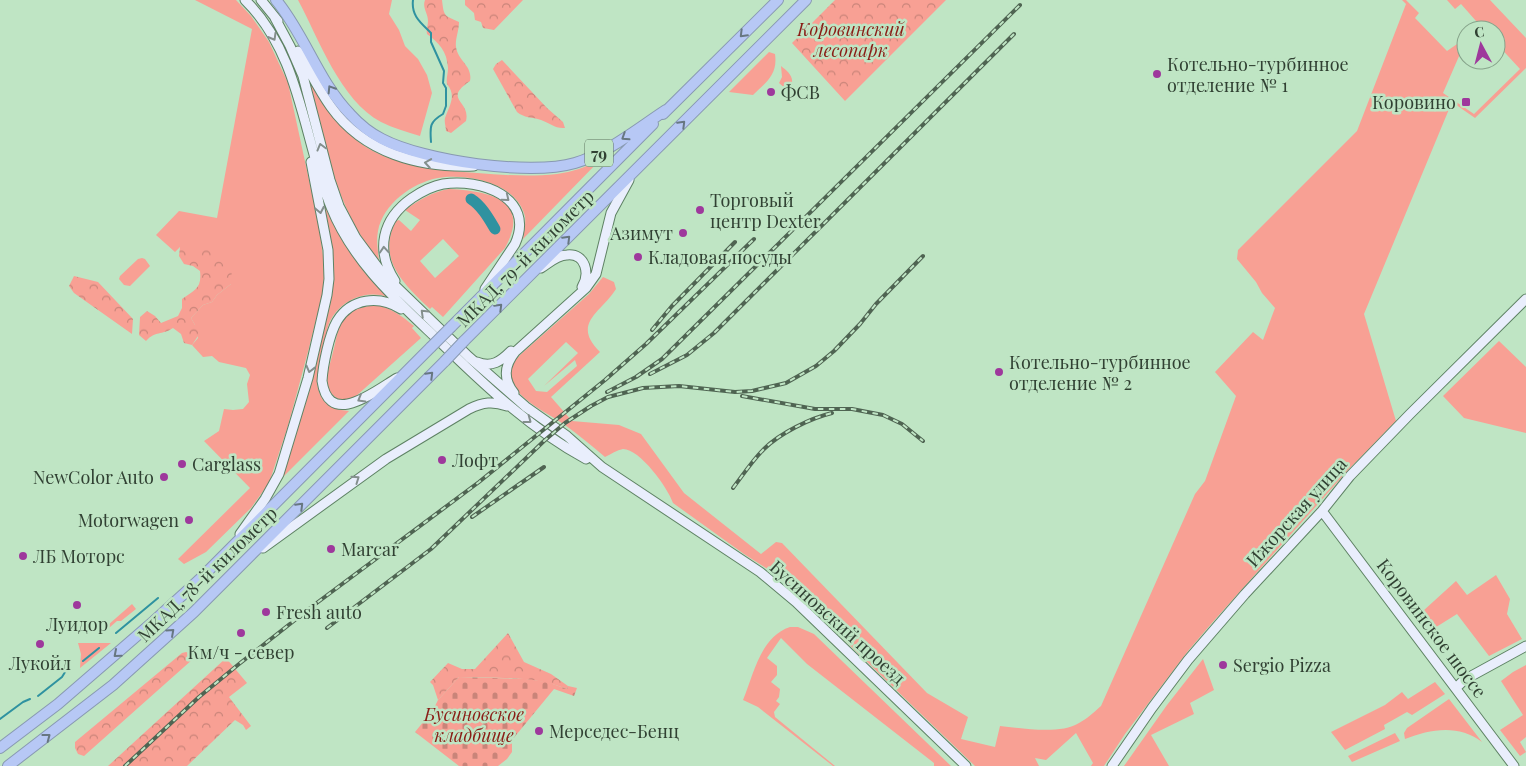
<svg xmlns="http://www.w3.org/2000/svg" width="1526" height="766" font-family="'Playfair Display',serif">
  <defs>
    <pattern id="forest-crowns" width="20" height="18" patternUnits="userSpaceOnUse" patternTransform="scale(1.25)"><rect width="20" height="18" fill="#f8a094"/><path d="M2 6a3 3 0 1 1 6 0M12 15a3 3 0 1 1 6 0" fill="none" stroke="#c98479"/></pattern>
    <pattern id="cemetery-stones" width="16" height="16" patternUnits="userSpaceOnUse" patternTransform="scale(1.25)"><rect width="16" height="16" fill="#f8a094"/><path d="M2 7V4a2 2 0 0 1 4 0v3zM10 15v-3a2 2 0 0 1 4 0v3z" fill="#c98479"/></pattern>
  </defs>
  <rect width="100%" height="100%" fill="#bfe5c4"/>
  <path fill="#f8a094" fill-rule="evenodd" d="M195,0H236L251,16L269,42L288,83L319,226L323,256L324,278L322,296L309,348L288,426L269,483L251,508L206,552L184,564L178,559L250,488L204,441L219,431L224,409L233,410L243,409L249,402L247,384L250,375L246,368L219,362L212,356L203,357L192,345L198,338L195,325L191,318L203,305L212,302L217,295L231,284L180,247L175,252L156,235L179,211L217,218L252,29Z
    M298,0H392L389,14L399,30L405,46L418,59L427,75L432,93L420,136C407,132 393,128 381,122C340,100 319,39 298,0Z
    M1402,0H1406L1419,13L1415,18L1447,51L1460,42L1463,47L1443,93L1474,114L1520,69L1496,43V30H1484L1461,4L1455,9L1447,0H1490L1526,38V68L1475,118L1452,102L1364,314L1396,421L1350,468L1211,624L1188,651L1125,734L1104,766H1091L1093,763L1076,733L1046,760L1035,758L1039,766H975L777,575L744,554L673,503C668,488 640,449 623,449C617,450 611,454 605,457C592,446 579,435 565,425C549,414 521,401 513,384C508,373 512,363 520,355L589,294L603,277L614,282L616,289C601,313 571,323 600,352L551,397L572,421L619,425L641,434L684,493L761,554L776,542L782,543L927,693L968,717L961,739L995,747L1000,726C1021,728 1060,735 1079,723C1087,719 1094,712 1101,706L1195,494L1205,481L1236,396L1215,372L1253,332L1263,340L1275,308L1262,293L1256,282L1237,259L1238,250L1357,131L1406,4ZM566,342L578,353L544,386L575,360L577,366L547,392L536,391L528,379Z
    M769,52L775,54C778,75 766,82 753,95L729,92Z
    M781,66C787,71 793,75 792,83L786,89L779,83L782,77Z
    M312,85C327,112 346,136 373,151C406,168 441,170 477,173C503,175 530,177 557,174C572,172 586,167 600,160L523,239C524,230 527,221 524,213C514,182 465,173 438,178C412,183 383,204 378,231C376,241 378,251 379,261C337,211 326,148 310,86Z
    M449,189C488,191 532,199 505,248L443,317L432,307L430,309C404,284 376,259 396,221L399,220L411,231L420,220L405,210C419,200 432,192 449,189ZM443,239L459,256L435,278L420,261Z
    M323,202C338,238 359,270 388,297C368,290 345,298 333,316C326,326 325,341 322,353C319,368 313,384 322,398C328,408 338,410 349,411L283,477L312,381L332,296L334,271L333,255Z
    M142,258L145,259L150,266L130,286L124,285L119,279L120,276L138,259Z
    M378,305C392,309 402,316 414,326L412,328L421,338L355,397C347,400 340,402 334,396C321,385 330,366 333,352C336,341 337,328 344,319C352,308 366,306 378,305Z
    M1499,341L1526,367V433L1464,418L1443,396Z
    M1496,575L1510,599L1507,614L1522,639L1489,656L1457,614L1433,629L1423,611L1456,581L1467,595Z
    M132,604L136,609L121,621H117L102,634L100,632Z
    M790,627H798L814,634L951,766H934V763L807,664L781,638L767,658L777,666V675L771,682L780,689L779,697L776,701L780,704L774,712L775,717L835,766H833L758,707L743,700C754,674 760,637 790,627Z
    M78,643H111L80,668L81,654Z
    M1203,659L1214,690L1190,703L1194,714L1151,735L1169,766H1124L1167,705Z
    M1526,665V737L1520,742L1526,752L1520,756L1500,730L1523,715L1501,681L1513,672Z
    M1435,682L1445,694L1412,715L1407,712L1384,725L1385,729L1345,750L1331,732L1385,705L1402,692L1408,699Z
    M1449,699L1482,742C1459,724 1430,729 1405,739L1404,733L1407,728Z
    M1395,733L1400,741L1352,762L1348,756Z"/>
  <path fill="url(#forest-crowns)" d="M425,0H442C444,17 444,15 459,22C459,31 455,39 456,47C458,61 473,66 470,81C442,100 471,100 466,121L451,133L446,131C446,127 444,122 445,118C449,106 457,96 447,84C446,78 448,74 448,68C447,51 439,43 427,34C426,29 428,26 428,21C428,13 422,8 425,0Z
    M465,0H523L494,30L483,28L481,22L475,20L474,13L465,5Z
    M835,0H946L845,101L792,43Z
    M502,60L547,108L563,122L565,128C555,129 550,123 541,120C532,117 524,118 517,112L493,69L496,64Z
    M180,247H196L213,249L232,267L231,284L217,295L212,302L203,305L191,318L195,325L202,330L192,345L184,343L181,334L173,328C161,336 156,330 146,341L139,335L140,317L147,311L155,316L161,323L178,316L182,308V299C195,290 202,288 200,271L193,266L184,264L179,256Z
    M74,276L98,282L133,319L132,334L74,293L69,286Z
    M508,633L524,662L551,674L568,686L567,689C534,676 496,678 461,677H459L438,700L433,685L430,682L448,663L462,669H475Z
    M186,652L192,654L193,659L84,756L78,754L75,748V742L182,653Z
    M226,658L247,683L229,697L251,726L246,730L243,725L235,720L187,766H108Z"/>
  <path fill="url(#cemetery-stones)" d="M459,677L526,679L547,682L567,689L568,686L577,688L574,696L554,689L512,740V752L507,759L498,766H459L415,732L433,710L438,700Z"/>
  <g fill="none" stroke-linecap="round" stroke-linejoin="round">
    <path stroke="#2f92a0" stroke-width="2" d="M413,0C411,16 421,23 431,33V42L444,71L443,83L446,88V106L443,114C429,122 430,127 431,142
      M116,633L158,598
      M83,661L99,648
      M38,696L62,677L70,664
      M0,719L23,702L30,699"/>
    <path stroke="#2f92a0" stroke-width="11" d="M471,199C482,206 489,219 495,229"/>
    <defs>
      <path id="secondary" d="M245,0C301,55 303,138 331,207C352,260 394,298 434,336C480,381 529,428 586,459
        M261,0L278,21
        M275,18L290,46L303,76L330,180L339,206L356,238L382,273L469,357L526,407L567,436L602,467L760,572L796,602L966,766
        M298,51C309,69 318,89 331,107C364,153 419,168 474,166
        M541,268C549,263 557,255 567,255C586,253 590,274 582,287
        M395,281C375,250 382,219 412,198C421,192 432,186 443,184C480,178 536,197 515,244L485,289
        M477,362C492,368 501,361 511,351
        M397,378C375,391 329,429 322,381C323,365 329,335 337,321C351,298 379,295 401,309
        M514,393C503,379 504,366 515,352L586,288L596,274L611,213L629,180
        M1322,511L1514,766
        M240,534L265,499L279,474L308,378L327,295L329,279L328,250L311,162
        M263,548L386,459L469,409C483,402 493,401 507,406
        M1456,688L1464,680L1526,646
        M1112,766L1152,708L1188,660L1245,594L1322,511L1350,476L1410,414L1526,299"/>
      <path id="highway" d="M276,0C305,35 318,81 350,114C359,124 370,133 382,139C424,161 530,176 575,163C608,153 637,129 666,110
        M663,114L778,0
        M451,327L653,124
        M464,341L806,0
        M0,748L58,704L154,621L199,580L431,347
        M8,766L113,685L194,612L445,361"/>
    </defs>
    <use href="#secondary" stroke="#5e8264" stroke-width="11"/>
    <use href="#highway" stroke="#8899b1" stroke-width="12"/>
    <use href="#secondary" stroke="#e9eefc" stroke-width="9"/>
    <use href="#highway" stroke="#b7c8f5" stroke-width="10"/>
    <defs>
      <path id="rail" d="M652,330L672,306L735,242
        M650,374L687,355L714,333L1014,34
        M607,392L636,377L662,359L1020,5
        M742,396L815,409H852L883,415L902,424L923,441
        M733,488C743,475 752,461 764,449C780,433 811,418 832,413
        M472,517L544,467
        M327,628L431,549L544,441L565,423L591,406L608,397L643,388L679,386L735,392L752,391L786,383L816,366L834,351L860,324L876,304L923,256
        M125,766L199,697L239,664L314,605L479,482L605,380L646,344L754,239"/>
    </defs>
    <use href="#rail" stroke="#4f6452" stroke-width="4"/>
    <use href="#rail" stroke="#bfe5c4" stroke-width="2" stroke-dasharray="5.5" stroke-linecap="butt"/>
    <defs>
      <path id="highway-bridge" d="M431,347L451,327
        M445,361L464,341"/>
    </defs>
    <use href="#highway-bridge" stroke="#8899b1" stroke-width="12" stroke-linecap="butt"/>
    <use href="#highway-bridge" stroke="#b7c8f5" stroke-width="10"/>
  </g>
  <defs><path id="oneway-chevron" d="M-2-3.5L2.5 0L-2 3.5" fill="none" stroke-width="1.6" stroke-linecap="round" stroke-linejoin="round" transform="scale(1.25)"/></defs>
  <g stroke="#677781">
    <use href="#oneway-chevron" transform="translate(743 34) rotate(135)"/>
    <use href="#oneway-chevron" transform="translate(331 89) rotate(-122)"/>
    <use href="#oneway-chevron" transform="translate(682 124) rotate(-45)"/>
    <use href="#oneway-chevron" transform="translate(625 137) rotate(147)"/>
    <use href="#oneway-chevron" transform="translate(567 239) rotate(-45)"/>
    <use href="#oneway-chevron" transform="translate(499 307) rotate(-45)"/>
    <use href="#oneway-chevron" transform="translate(430 375) rotate(-45)"/>
    <use href="#oneway-chevron" transform="translate(300 506) rotate(-45)"/>
    <use href="#oneway-chevron" transform="translate(171 632) rotate(-42)"/>
    <use href="#oneway-chevron" transform="translate(117 654) rotate(139)"/>
    <use href="#oneway-chevron" transform="translate(47 737) rotate(-37)"/>
  </g>
  <g stroke="#848f8d">
    <use href="#oneway-chevron" transform="translate(273 37) rotate(60)"/>
    <use href="#oneway-chevron" transform="translate(321 147) rotate(-105)"/>
    <use href="#oneway-chevron" transform="translate(428 163) rotate(-171)"/>
    <use href="#oneway-chevron" transform="translate(506 198) rotate(39)"/>
    <use href="#oneway-chevron" transform="translate(320 210) rotate(79)"/>
    <use href="#oneway-chevron" transform="translate(384 250) rotate(-94)"/>
    <use href="#oneway-chevron" transform="translate(424 313) rotate(-136)"/>
    <use href="#oneway-chevron" transform="translate(310 369) rotate(104)"/>
    <use href="#oneway-chevron" transform="translate(361 399) rotate(150)"/>
    <use href="#oneway-chevron" transform="translate(528 420) rotate(37)"/>
    <use href="#oneway-chevron" transform="translate(356 479) rotate(-35)"/>
  </g>
  <g fill="#9e389c" stroke="#bfe5c4" stroke-width="2">
    <circle cx="1157" cy="74" r="5"/>
    <circle cx="771" cy="92" r="5"/>
    <rect x="1461" y="97" width="10" height="10" rx="2.5"/>
    <circle cx="700" cy="210" r="5"/>
    <circle cx="683" cy="233" r="5"/>
    <circle cx="638" cy="257" r="5"/>
    <circle cx="999" cy="372" r="5"/>
    <circle cx="442" cy="460" r="5"/>
    <circle cx="182" cy="464" r="5"/>
    <circle cx="164" cy="477" r="5"/>
    <circle cx="189" cy="520" r="5"/>
    <circle cx="331" cy="549" r="5"/>
    <circle cx="23" cy="556" r="5"/>
    <circle cx="77" cy="605" r="5"/>
    <circle cx="266" cy="612" r="5"/>
    <circle cx="241" cy="633" r="5"/>
    <circle cx="40" cy="644" r="5"/>
    <circle cx="1223" cy="665" r="5"/>
    <circle cx="539" cy="731" r="5"/>
  </g>
  <g text-anchor="middle" dominant-baseline="central" stroke-width="5" stroke-linejoin="round" paint-order="stroke">
    <rect fill="#bfe5c4" stroke="#5c725e" stroke-width="1" x="585" y="139.5" width="28" height="27" rx="4"/>
    <g font-size="16" font-weight="bold" fill="#314133">
      <text x="599" y="153">79</text>
    </g>
    <g font-size="18" font-style="italic" fill="#8a1d16" stroke="#bfe5c4">
      <text x="851" y="29">Коровинский<tspan x="851" dy="21">лесопарк</tspan></text>
      <text x="474" y="714">Бусиновское<tspan x="474" dy="21">кладбище</tspan></text>
    </g>
    <g font-size="18" fill="#314133" stroke="#bfe5c4" text-anchor="start">
      <text x="1167" y="64">Котельно-турбинное<tspan x="1167" dy="21">отделение № 1</tspan></text>
      <text x="781" y="92">ФСВ</text>
      <text x="1456" y="102" text-anchor="end">Коровино</text>
      <text x="710" y="200">Торговый<tspan x="710" dy="21">центр Dexter</tspan></text>
      <text x="673" y="233" text-anchor="end">Азимут</text>
      <text x="648" y="257">Кладовая посуды</text>
      <text x="1009" y="362">Котельно-турбинное<tspan x="1009" dy="21">отделение № 2</tspan></text>
      <text x="452" y="460">Лофт</text>
      <text x="192" y="464">Carglass</text>
      <text x="154" y="477" text-anchor="end">NewColor Auto</text>
      <text x="179" y="520" text-anchor="end">Motorwagen</text>
      <text x="341" y="549">Marcar</text>
      <text x="33" y="556">ЛБ Моторс</text>
      <text x="276" y="612">Fresh auto</text>
      <text x="77" y="624" text-anchor="middle">Луидор</text>
      <text x="241" y="652" text-anchor="middle">Км/ч - север</text>
      <text x="40" y="663" text-anchor="middle">Лукойл</text>
      <text x="1233" y="665">Sergio Pizza</text>
      <text x="549" y="731">Мерседес-Бенц</text>
    </g>
    <g font-size="18" fill="#314133" stroke="#bfe5c4">
      <text transform="translate(525 258) rotate(-45)">МКАД, 79-й километр</text>
      <text transform="translate(1296 512) rotate(-48)">Ижорская улица</text>
      <text transform="translate(207 574) rotate(-44)">МКАД, 78-й километр</text>
      <text transform="translate(838 622) rotate(42)">Бусиновский проезд</text>
      <text transform="translate(1432 628) rotate(53)">Коровинское шоссе</text>
    </g>
  </g>
  <g transform="translate(1481 45) rotate(353)"><circle r="24" fill="#bfe5c4" stroke="#86a38a"/>
  <path d="M0-4L9 19L0 12L-9 19Z" fill="#9e389c"/>
  <text y="-8" font-size="14" font-weight="bold" text-anchor="middle" fill="#314133">С</text>
  </g>
</svg>
